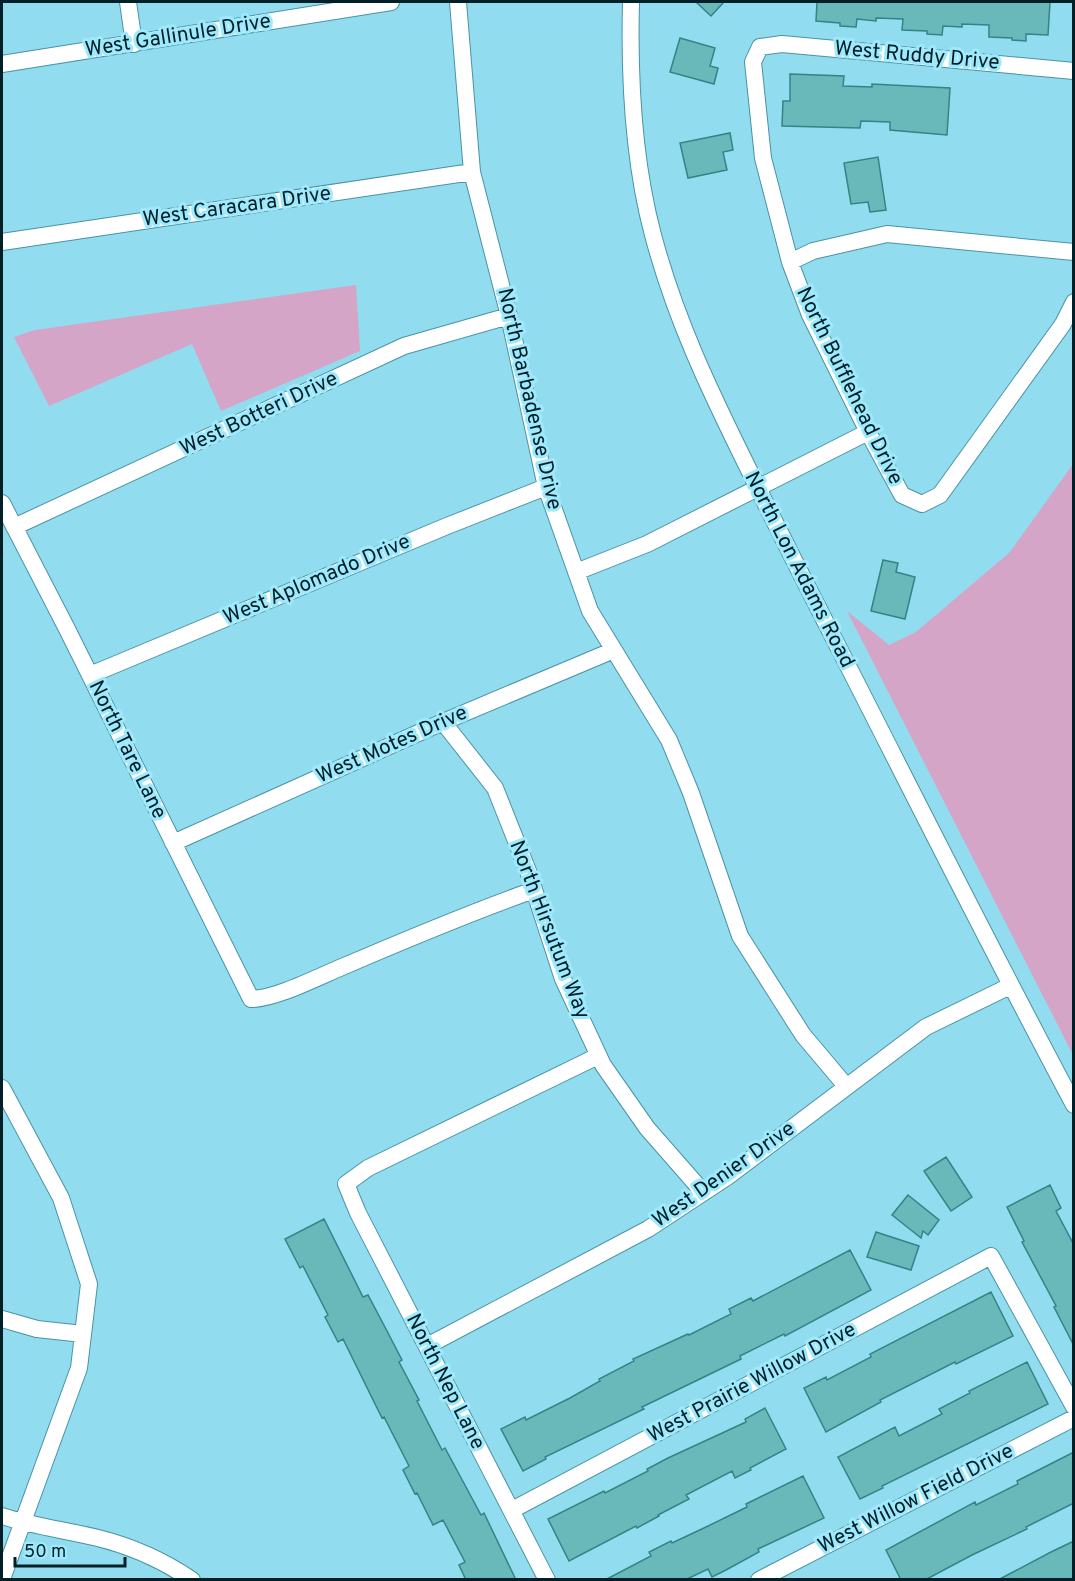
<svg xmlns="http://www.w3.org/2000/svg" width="1075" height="1581" font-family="Overpass,sans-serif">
  <rect width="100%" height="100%" fill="#92dcef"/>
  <path fill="#d4a5c7" d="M356,285L360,351L221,411L192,344L49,406L14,337L35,330Z
    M1073,464V1055L847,611L889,645L916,632L1010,552Z"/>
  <path fill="#6ab9ba" stroke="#328485" stroke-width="1.5" d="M696,2H724L711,16Z
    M817,2H1050L1048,35L1026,34V41L1012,40V38L989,37V25L962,24V27L943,26L942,35L927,34V31L902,30L903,19L876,18V21L857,19L856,27L840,26V23L816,21Z
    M680,38L715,48L710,66L718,68L714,84L670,72Z
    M790,74L844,76L843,86L872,87V84L950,88L947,135L890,130V122L861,121L860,128L782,126L783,101H790Z
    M730,133L733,150L723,152L727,170L688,178L680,143Z
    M878,157L886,210L870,212L868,202L851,204L844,163Z
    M883,560L898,563L896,572L915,577L905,619L871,611Z
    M946,1157L972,1197L951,1211L924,1171Z
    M1050,1185L1061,1208L1056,1211L1074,1245V1346L1054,1307L1056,1306L1022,1242L1024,1241L1007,1207Z
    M908,1195L939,1220L928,1235L923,1231L921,1238L892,1215Z
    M324,1219L363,1297L368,1295L387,1331L402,1360L399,1362L419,1400L417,1401L442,1450L445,1448L481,1515L484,1513L516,1580H466L459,1565L465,1562L443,1520L433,1525L417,1493L415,1494L403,1470L409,1466L384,1417L382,1418L343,1339L338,1342L325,1317L328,1315L303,1266L300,1268L285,1239Z
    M876,1232L919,1246L911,1270L867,1257Z
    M850,1250L871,1290L785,1336L784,1334L740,1356L741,1359L642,1407L644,1409L545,1457L546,1459L523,1471L501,1429L525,1417L526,1420L570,1398L600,1381L599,1379L634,1361L633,1359L688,1334L689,1335L731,1314L729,1309L751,1298L753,1301Z
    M991,1292L1013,1336L956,1364L955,1362L880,1400L881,1402L826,1432L804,1388L826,1377L827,1380L871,1357L870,1354Z
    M1027,1362L1048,1404L882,1486L883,1488L860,1499L838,1457L895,1427L899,1436L942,1414L939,1409L970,1393L969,1391Z
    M765,1408L786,1449L750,1468L751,1470L735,1478L732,1471L686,1495L689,1499L658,1515L659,1516L637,1528L636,1526L569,1561L548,1519L604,1491L605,1493L648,1471L647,1469L668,1458L746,1422L745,1419Z
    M1074,1452V1503L1026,1527L1027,1529L972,1555L925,1580H901L886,1550L975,1502L976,1505L1018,1484L1017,1481Z
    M803,1476L824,1518L758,1549L759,1552L726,1570L712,1577L708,1569L685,1580H605L651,1556L649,1552L671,1541L672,1543L704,1528L747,1507L746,1504Z
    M1074,1541V1580H998L1051,1552Z"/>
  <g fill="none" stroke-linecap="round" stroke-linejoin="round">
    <defs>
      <path id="minor" d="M128,2L134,44
        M458,2L472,172L509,316L546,487L590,611L669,740L691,793L740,936L803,1035L846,1086
        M631,2C629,79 633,160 653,235C675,318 709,389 746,464C779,531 813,598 847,664C922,811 996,959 1074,1105
        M2,64L391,2
        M1074,71L782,44L760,47L753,62L763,158L790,262L810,315L868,432L902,495L922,504L940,495L1063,324L1074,302
        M2,242L472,172
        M790,262L813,251L887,234L1074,252
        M2,503L67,629L251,999C275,999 318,977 342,967C405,940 469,913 534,890
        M14,527L404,346L509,316
        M576,572L647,544L868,432
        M90,675L447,526L546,487
        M443,722L495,788L528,871L563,979L603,1065L647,1128L703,1192
        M173,843L443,722L614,650
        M2,1088L61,1198L89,1284L79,1368L2,1579
        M2,1319L37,1329L83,1334
        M427,1346L648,1229L727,1177L926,1027L1010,986
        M512,1510L991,1256L1074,1407
        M2,1516C33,1526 65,1530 98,1538C130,1546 164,1561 192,1580
        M547,1580L358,1213L346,1184L368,1168L598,1056
        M759,1580L1074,1418"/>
    </defs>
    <use href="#minor" stroke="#4993a5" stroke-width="18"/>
    <use href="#minor" stroke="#fff" stroke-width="16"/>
  </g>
  <g text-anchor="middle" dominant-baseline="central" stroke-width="6" stroke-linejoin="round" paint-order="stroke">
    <g font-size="21" fill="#011f27" stroke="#9fe9fd">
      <text transform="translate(178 36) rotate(-9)">West Gallinule Drive</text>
      <text transform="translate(917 56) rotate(5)">West Ruddy Drive</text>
      <text transform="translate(237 207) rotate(-8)">West Caracara Drive</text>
      <text transform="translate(849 386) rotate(64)">North Bufflehead Drive</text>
      <text transform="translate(529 399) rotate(77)">North Barbadense Drive</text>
      <text transform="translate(259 414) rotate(-25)">West Botteri Drive</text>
      <text transform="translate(799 570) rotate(63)">North Lon Adams Road</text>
      <text transform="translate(317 580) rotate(-23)">West Aplomado Drive</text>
      <text transform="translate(392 745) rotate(-24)">West Motes Drive</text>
      <text transform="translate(127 750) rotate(64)">North Tare Lane</text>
      <text transform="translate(549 930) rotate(69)">North Hirsutum Way</text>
      <text transform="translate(724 1175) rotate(-35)">West Denier Drive</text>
      <text transform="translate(445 1382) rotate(63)">North Nep Lane</text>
      <text transform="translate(752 1383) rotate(-28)">West Prairie Willow Drive</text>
      <text transform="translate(916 1499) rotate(-27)">West Willow Field Drive</text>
    </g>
  </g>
  <rect width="1075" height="1581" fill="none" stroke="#011f27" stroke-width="6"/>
  <path d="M15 1557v9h110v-9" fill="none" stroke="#011f27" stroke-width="3"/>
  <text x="24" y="1557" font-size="18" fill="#011f27" stroke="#9fe9fd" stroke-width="4.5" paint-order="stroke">50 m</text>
</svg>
